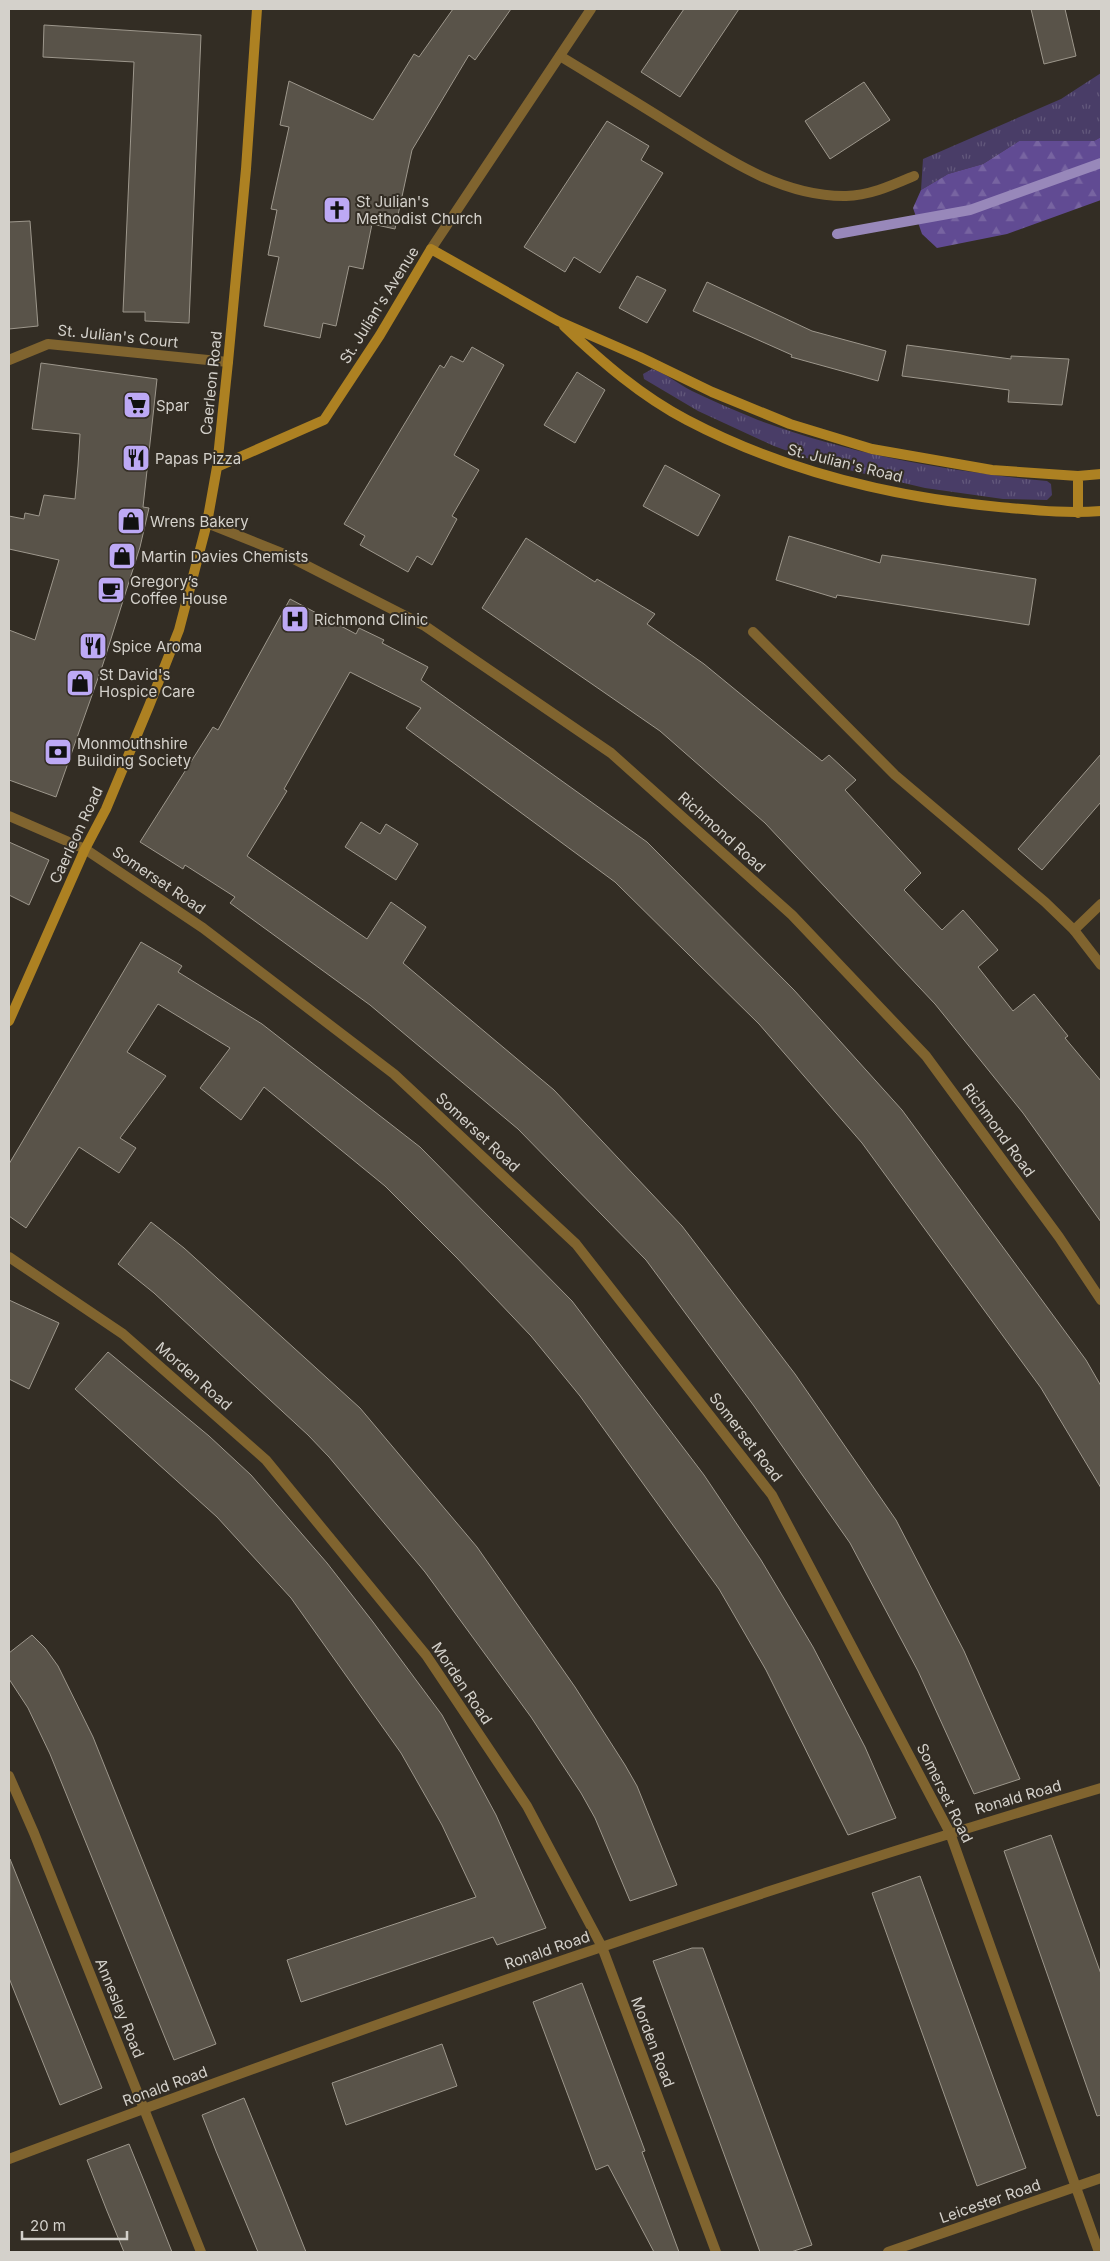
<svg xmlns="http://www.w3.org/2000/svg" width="1110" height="2261" font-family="Inter,sans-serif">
  <defs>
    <pattern id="grass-tufts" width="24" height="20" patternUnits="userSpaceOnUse" patternTransform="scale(1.25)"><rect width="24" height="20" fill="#493d67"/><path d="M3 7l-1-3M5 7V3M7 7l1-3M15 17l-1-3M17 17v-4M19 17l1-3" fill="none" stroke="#62587b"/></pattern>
    <pattern id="forest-firs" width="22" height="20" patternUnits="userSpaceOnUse" patternTransform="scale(1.25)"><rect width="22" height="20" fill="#614b93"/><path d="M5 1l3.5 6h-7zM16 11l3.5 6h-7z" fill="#7764a1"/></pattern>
  </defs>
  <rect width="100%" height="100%" fill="#332d24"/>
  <path fill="url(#grass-tufts)" d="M1101,73V137L1094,141H1019L983,164L948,174L921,190L923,159L1061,99Z
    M652,369C667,374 678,384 692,391C713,401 736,411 758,420C852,455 948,471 1047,481L1051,484L1052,495L1047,500L1003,499L925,488L823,464L774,446L698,411L644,379L643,374Z"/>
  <path fill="url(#forest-firs)" d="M1101,137V200L1007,234L937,248L922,234L913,208L921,190L948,174L983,164L1019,141H1094Z"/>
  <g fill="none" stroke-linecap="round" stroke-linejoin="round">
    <path stroke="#9888ba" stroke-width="10" d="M837,234L970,210L1101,163"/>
  </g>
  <path fill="#595349" stroke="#9d978c" d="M453,9H511L475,60L469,55L412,150L395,229L372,224L363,269L349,266L336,326L323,323L320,338L264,326L279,257L268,255L277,210L271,209L289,127L280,125L289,81L373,120L414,54L419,57Z
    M684,9H739L680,97L641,72Z
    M1031,9H1065L1076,56L1044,64Z
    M44,25L201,35L189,323L145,321V312H123L134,62L43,57Z
    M864,82L890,120L830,159L805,121Z
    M607,121L649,146L641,160L663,173L600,273L574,257L565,272L524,247Z
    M30,221L38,326L9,329V222Z
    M637,276L666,290L647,323L619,308Z
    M707,282L812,331L886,351L878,381L791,357L792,355L693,311Z
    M907,345L1011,359V356L1069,359L1062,405L1008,402L1009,390L902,376Z
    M472,347L504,365L454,455L479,470L452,516L457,519L432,565L417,556L408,572L360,545L365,536L344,524L440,365L444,368L451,356L463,362Z
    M41,363L157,379L143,507L149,508L140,547L103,664L56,797L9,780V630L35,640L59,560L9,549V516L24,519L25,513L39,516L44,495L75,499L78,466L80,434L32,429Z
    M577,372L605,390L575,443L544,425Z
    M665,465L720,495L698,536L643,506Z
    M789,536L880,563L882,555L1036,579L1029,625L837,595L836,598L776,580Z
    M526,538L595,582L597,579L655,614L647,624L704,664L822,761L829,755L856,780L845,790L921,873L904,890L942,930L963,910L998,950L978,967L1013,1011L1034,994L1068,1036L1065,1038L1101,1081V1222L1023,1113L935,1004L765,823L660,731L482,608Z
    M290,599L356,634L359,628L384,640L382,643L428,667L421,680L647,842L794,990L902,1110L1086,1360L1101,1386V1488L1041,1388L862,1143L759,1024L615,882L406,728L421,708L350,672L284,789L287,791L247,856L367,939L391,902L426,927L403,963L554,1090L682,1226L795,1374L896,1520L964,1651L1020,1779L974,1794L918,1671L850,1543L754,1406L646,1260L518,1129L370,1005L230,903L235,897L185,865L183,869L140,842L213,727L218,730Z
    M1101,754V802L1042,870L1018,849Z
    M361,822L380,834L386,824L418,844L396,880L345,847Z
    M9,842L49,860L29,905L9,895Z
    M141,942L182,966L178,972L262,1024L420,1147L572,1301L704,1475L761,1560L813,1647L865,1747L896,1818L848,1835L766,1670L719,1589L580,1396L531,1336L457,1258L385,1186L264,1087L241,1120L200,1088L230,1048L158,1004L127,1052L166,1076L120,1138L136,1148L119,1173L79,1147L26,1228L9,1216V1164Z
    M151,1222L184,1248L360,1408L477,1547L575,1687L625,1765L637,1786L677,1885L630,1901L595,1818L581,1793L531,1717L425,1572L329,1457L308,1435L154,1293L118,1264Z
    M9,1300L59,1323L29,1389L9,1379Z
    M108,1352L209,1436L251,1475L327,1563L373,1622L442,1715L496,1815L546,1928L497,1945L493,1937L301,2002L287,1960L476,1897L442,1825L401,1753L291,1598L217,1517L75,1389Z
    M32,1635L45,1648L58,1666L93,1737L216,2044L174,2060L50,1754L28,1708L9,1679V1653Z
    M1051,1835L1101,1974V2115L1097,2116L1004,1851Z
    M10,1859L102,2088L60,2105L9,1978Z
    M920,1876L1026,2168L977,2186L872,1893Z
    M692,1948H703L812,2245L791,2252H760L653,1961Z
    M582,1983L645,2151L642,2152L679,2252H654L608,2165L596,2170L533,2002Z
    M442,2044L457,2086L346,2125L332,2083Z
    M244,2098L281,2189L306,2252H258L216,2151L202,2115Z
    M129,2144L146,2186L172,2252H124L107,2211L87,2160Z"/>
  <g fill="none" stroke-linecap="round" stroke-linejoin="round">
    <path stroke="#80642f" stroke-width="10" d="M560,56C596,78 631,99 666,121C721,155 779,197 846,196C869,196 893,185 914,176
      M753,632L895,775L1045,902L1074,930L1101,965"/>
    <path stroke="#80642f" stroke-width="10" d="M431,249L591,9
      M9,360L48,344L228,362
      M207,523L284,554L425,626L611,753L792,915L926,1056L1059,1237L1101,1300
      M9,816L85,849L203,928L394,1074L576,1244L772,1495L950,1833L1099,2252
      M1074,930L1101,904
      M9,1257L123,1334L266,1460L426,1655L527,1806L602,1947L716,2252
      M9,1776L34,1833L201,2252
      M9,2159C369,2024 732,1897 1101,1788
      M888,2252L1101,2178"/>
    <path stroke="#ad8122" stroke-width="10" d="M564,326C602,362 641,396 687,420C784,471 891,497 999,507C1033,510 1067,514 1101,511
      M217,467L324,420L380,335L431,249L558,321L640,357L712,392L790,424L872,449L992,470L1078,476L1101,474
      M1078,476V513
      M9,1021L85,849L106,809L149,706L179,630L207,523L217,467L228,362L246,169L257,9"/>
  </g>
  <defs>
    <symbol id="church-square" viewBox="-11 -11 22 22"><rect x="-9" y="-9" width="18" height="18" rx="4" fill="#bda9f5" stroke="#332d24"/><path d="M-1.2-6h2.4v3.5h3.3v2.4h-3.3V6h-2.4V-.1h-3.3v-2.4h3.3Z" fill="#111"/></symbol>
    <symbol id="supermarket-square" viewBox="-11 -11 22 22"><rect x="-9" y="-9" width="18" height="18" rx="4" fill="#bda9f5" stroke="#332d24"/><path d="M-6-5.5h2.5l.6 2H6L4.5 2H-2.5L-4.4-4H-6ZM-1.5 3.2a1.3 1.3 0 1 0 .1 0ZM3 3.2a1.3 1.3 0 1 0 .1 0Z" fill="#111"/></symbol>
    <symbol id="restaurant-square" viewBox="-11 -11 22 22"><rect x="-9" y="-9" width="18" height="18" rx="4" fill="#bda9f5" stroke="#332d24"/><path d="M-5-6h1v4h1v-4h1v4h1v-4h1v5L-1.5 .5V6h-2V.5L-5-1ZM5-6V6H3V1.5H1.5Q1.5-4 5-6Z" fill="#111"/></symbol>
    <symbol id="shop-square" viewBox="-11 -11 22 22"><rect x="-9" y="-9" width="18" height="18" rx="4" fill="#bda9f5" stroke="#332d24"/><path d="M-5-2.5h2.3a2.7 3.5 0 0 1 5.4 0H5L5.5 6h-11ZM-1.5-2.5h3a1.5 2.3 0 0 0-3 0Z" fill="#111"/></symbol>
    <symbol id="cafe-square" viewBox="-11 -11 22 22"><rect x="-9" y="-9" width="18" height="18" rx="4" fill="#bda9f5" stroke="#332d24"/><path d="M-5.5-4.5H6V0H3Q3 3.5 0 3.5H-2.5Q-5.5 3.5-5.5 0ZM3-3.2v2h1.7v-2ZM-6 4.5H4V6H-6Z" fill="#111"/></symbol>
    <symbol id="hospital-square" viewBox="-11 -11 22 22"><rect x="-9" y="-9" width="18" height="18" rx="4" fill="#bda9f5" stroke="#332d24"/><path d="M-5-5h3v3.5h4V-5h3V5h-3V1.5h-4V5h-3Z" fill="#111"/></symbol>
    <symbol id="bank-square" viewBox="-11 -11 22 22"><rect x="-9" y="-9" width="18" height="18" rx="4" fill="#bda9f5" stroke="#332d24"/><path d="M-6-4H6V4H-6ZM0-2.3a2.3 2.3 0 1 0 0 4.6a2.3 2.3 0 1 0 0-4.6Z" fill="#111"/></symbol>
  </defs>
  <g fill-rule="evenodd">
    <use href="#church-square" x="321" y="194" width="32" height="32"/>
    <use href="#supermarket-square" x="121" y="389" width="32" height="32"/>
    <use href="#restaurant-square" x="120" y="442" width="32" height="32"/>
    <use href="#shop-square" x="115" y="505" width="32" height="32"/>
    <use href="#shop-square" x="106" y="540" width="32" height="32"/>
    <use href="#cafe-square" x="95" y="574" width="32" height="32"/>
    <use href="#hospital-square" x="279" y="603" width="32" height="32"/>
    <use href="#restaurant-square" x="77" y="630" width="32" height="32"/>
    <use href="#shop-square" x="64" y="667" width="32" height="32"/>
    <use href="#bank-square" x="42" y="736" width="32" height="32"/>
  </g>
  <g text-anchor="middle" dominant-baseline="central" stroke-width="4" stroke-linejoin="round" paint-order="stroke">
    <g font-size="15" fill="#d4d1cb" stroke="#332d24" text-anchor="start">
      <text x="356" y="201">St Julian's<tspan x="356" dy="17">Methodist Church</tspan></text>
      <text x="156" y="405">Spar</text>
      <text x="155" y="458">Papas Pizza</text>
      <text x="150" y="521">Wrens Bakery</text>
      <text x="141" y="556">Martin Davies Chemists</text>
      <text x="130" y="581">Gregory’s<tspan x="130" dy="17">Coffee House</tspan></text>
      <text x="314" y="619">Richmond Clinic</text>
      <text x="112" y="646">Spice Aroma</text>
      <text x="99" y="674">St David's<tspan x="99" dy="17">Hospice Care</tspan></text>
      <text x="77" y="743">Monmouthshire<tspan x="77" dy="17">Building Society</tspan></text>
    </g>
    <g font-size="15" fill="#d4d1cb" stroke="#332d24">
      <text transform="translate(379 305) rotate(-58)">St. Julian's Avenue</text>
      <text transform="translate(118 336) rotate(6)">St. Julian's Court</text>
      <text transform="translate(211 383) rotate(-84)">Caerleon Road</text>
      <text transform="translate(845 463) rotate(14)">St. Julian's Road</text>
      <text transform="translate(722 832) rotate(42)">Richmond Road</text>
      <text transform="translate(76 835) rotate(-65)">Caerleon Road</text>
      <text transform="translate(159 880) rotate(34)">Somerset Road</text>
      <text transform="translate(999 1130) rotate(54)">Richmond Road</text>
      <text transform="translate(478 1132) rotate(43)">Somerset Road</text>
      <text transform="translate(194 1376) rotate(41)">Morden Road</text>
      <text transform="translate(746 1437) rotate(52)">Somerset Road</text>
      <text transform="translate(462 1683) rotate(56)">Morden Road</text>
      <text transform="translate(945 1793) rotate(64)">Somerset Road</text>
      <text transform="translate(1018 1797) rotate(-16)">Ronald Road</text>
      <text transform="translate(547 1950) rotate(-19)">Ronald Road</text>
      <text transform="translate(120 2008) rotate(68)">Annesley Road</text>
      <text transform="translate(653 2042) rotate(69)">Morden Road</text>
      <text transform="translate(165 2086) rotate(-20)">Ronald Road</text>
      <text transform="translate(990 2201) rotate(-19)">Leicester Road</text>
    </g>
  </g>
  <rect width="1110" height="2261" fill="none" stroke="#d4d1cb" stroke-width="20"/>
  <path d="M22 2231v8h105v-8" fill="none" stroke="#d4d1cb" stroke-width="2.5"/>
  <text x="30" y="2231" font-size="15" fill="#d4d1cb" stroke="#332d24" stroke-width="4" paint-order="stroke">20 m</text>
</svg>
